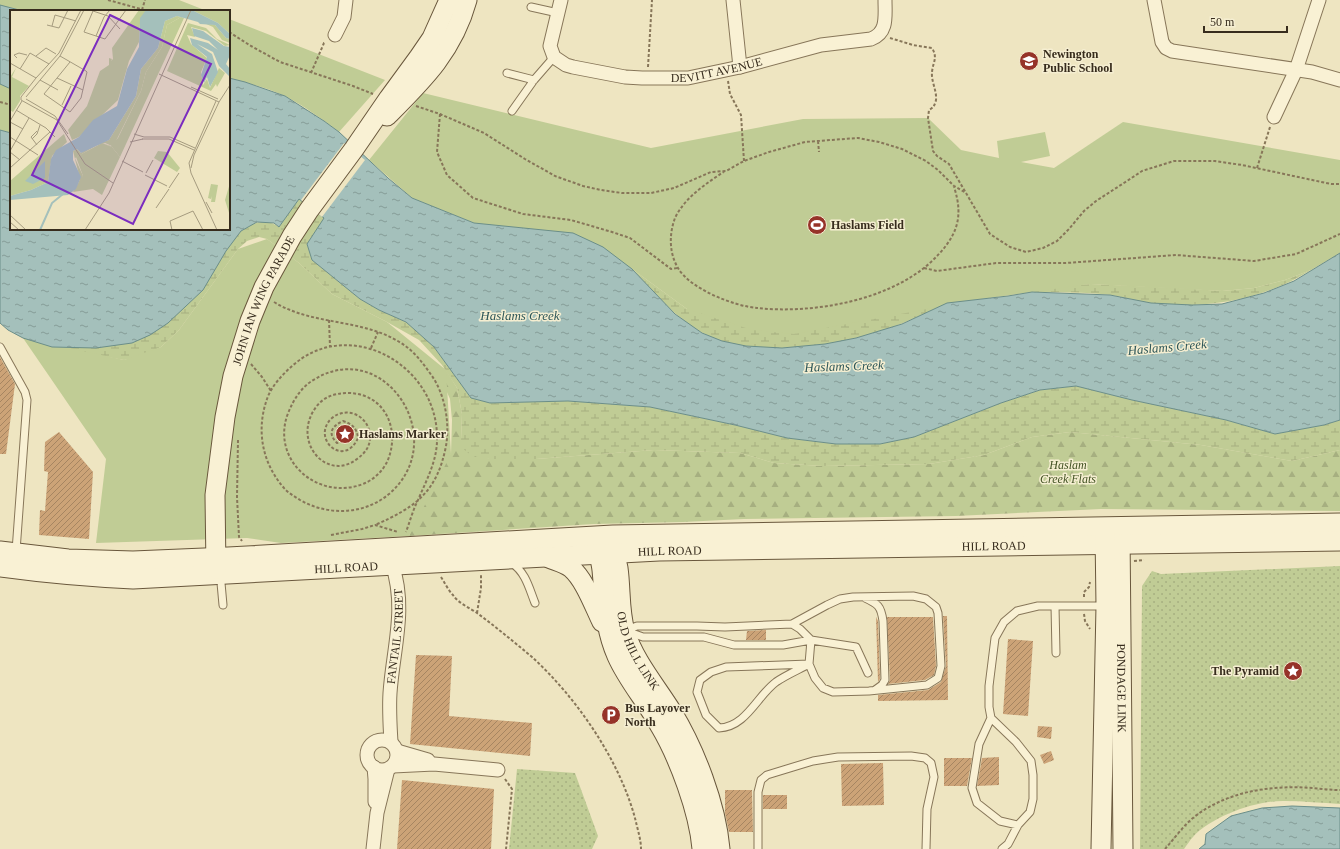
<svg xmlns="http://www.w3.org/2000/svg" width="1340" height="849" font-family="'Times New Roman',serif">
  <defs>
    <pattern id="grass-dots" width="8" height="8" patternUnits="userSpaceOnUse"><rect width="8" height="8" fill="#c0cc95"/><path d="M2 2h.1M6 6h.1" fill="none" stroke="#a6af80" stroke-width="1.8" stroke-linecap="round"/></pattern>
    <pattern id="forest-firs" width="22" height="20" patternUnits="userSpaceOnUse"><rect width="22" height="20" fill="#c0cc95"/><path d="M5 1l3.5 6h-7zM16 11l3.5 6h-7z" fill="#a6af80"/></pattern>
    <pattern id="wetland-marsh" width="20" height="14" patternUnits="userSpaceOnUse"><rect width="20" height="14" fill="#c0cc95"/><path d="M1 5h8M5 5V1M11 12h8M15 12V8" fill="none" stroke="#a6af80"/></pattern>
    <pattern id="water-ripples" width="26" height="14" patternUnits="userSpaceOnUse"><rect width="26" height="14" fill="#a4c0bb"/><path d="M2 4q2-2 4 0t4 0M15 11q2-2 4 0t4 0" fill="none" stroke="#869c97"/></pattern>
    <pattern id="building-hatch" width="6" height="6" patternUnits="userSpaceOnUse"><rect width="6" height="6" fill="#cca377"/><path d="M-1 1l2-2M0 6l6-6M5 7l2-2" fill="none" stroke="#a68561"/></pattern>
  </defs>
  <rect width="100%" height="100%" fill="#eee5c1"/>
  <path fill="url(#grass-dots)" d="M1340,566V804C1322,803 1303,801 1285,801C1258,800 1212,816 1193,837C1190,840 1187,845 1184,849H1140L1142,586L1152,571L1161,574Z
    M517,769L575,773L598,836L592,849H509Z"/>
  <path fill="url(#forest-firs)" d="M446,370L457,388L462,414L461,440L489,459H536L654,450L740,453L774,463L822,466L929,464L984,455L1032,437L1070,432L1201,445L1292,461L1340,450V511L1101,509L956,516L744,519L683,522L594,524L409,536L414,523L447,455L451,454L452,420L450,399L439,374Z"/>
  <path fill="url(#wetland-marsh)" d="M299,199L325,218L307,244L312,260L360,299L379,310L406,322L434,347L471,398L490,403L568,401L650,407L735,425L787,438L836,444H880L914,437L1001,403L1040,390L1076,386L1132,400L1226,420L1275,434L1324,425L1340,420V450L1292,461L1201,445L1070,432L1032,437L984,455L929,464L822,466L774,463L740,453L654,450L536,459H489L472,456L462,448L461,440L462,414L457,388L442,365L419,340L387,322L332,294L299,263L267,239L259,237L247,241L238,249L179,330L161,347L142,356L124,360L52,347L226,251C231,245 235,236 241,231C253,222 267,218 279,227Z
    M632,269L687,309L947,303C932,310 918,317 903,323C849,345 754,362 701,332C674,317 654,292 632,269Z
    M1311,270C1263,300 1206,310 1150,303C1137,301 1124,297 1111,295C1085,292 1058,292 1032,292L1059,286L1091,284L1179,288L1222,291L1254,288L1285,280Z"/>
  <path fill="#c0cc95" d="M0,0H179L207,11H11V133L0,130Z
    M229,19L385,80L339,132C322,119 304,106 285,96C267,88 248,83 229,78Z
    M423,93L651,148L803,119L928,118L961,150L999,158L997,141L1045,132L1050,156L1021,162L1054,168L1123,122L1340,160V253L1311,270L1285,280L1254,288L1222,291L1090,284L975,300L794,334L752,330L687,309L632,269L474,223L412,198L369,160Z
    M267,239L299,263L332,294L387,322L446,370L451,454L409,536L281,543L247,538L96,543L106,459L23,338L124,360L161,347L179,330L238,249Z"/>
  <path fill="url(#water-ripples)" stroke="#6b8e89" d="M0,5L23,11H11V89L0,84Z
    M229,78L245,82L285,96L324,121L339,132L388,178L412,198L474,223L573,233L603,247L632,269L675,314L702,333L722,341L746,346L782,348L825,344L856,338L902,324L947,303L1008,296L1032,292L1110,295L1151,303L1192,305L1222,304L1264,293L1294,281L1340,253V420L1324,425L1275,434L1226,420L1132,400L1076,386L1040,390L1001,403L914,437L880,444H836L787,438L735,425L650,407L568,401L490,403L471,398L434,347L406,322L379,310L360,299L312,260L307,244L324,218L299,199L279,227L274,223L257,222L241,231L226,251L203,290L168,323L150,335L132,343L96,348L52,347L23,338L8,330L0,323V130L11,133V229H229Z
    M1292,806L1340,808V849H1199L1205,844L1206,834L1231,816L1262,808Z"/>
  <path fill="#eee5c1" d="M344,143L365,160L322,217L301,200Z"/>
  <path fill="url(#building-hatch)" d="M0,357L15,384L6,454H0Z
    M59,432L93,472L89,539L39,535L40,510L45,511L48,472L44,471L45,442Z
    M943,616H947L948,700L878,701V695L928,690L941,682L946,666Z
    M876,617L878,621L880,679L878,682Z
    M887,617H933L936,666L934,675L925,680L888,684L890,680Z
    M766,630V640H746L747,631Z
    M1008,639L1033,641L1028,716L1003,714Z
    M416,655L452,656L449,716L532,723L530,756L410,744Z
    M1038,726L1052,727L1051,739L1037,737Z
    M1051,751L1054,760L1044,764L1040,755Z
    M999,757V785L977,786L982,758Z
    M944,758H972L967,786H944Z
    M883,763L884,805L842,806L841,764Z
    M402,780L494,789L491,849H397Z
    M725,790H752L753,832H729L725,813Z
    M763,795H787V809H763Z"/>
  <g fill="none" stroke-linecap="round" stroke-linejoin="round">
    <defs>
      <path id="lane" d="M531,7L558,13
        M507,73L534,80
        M512,111L534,80L554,57
        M0,347L25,392L27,400L16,551
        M512,563C526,573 529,588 535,603
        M217,577L221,583L223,605
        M865,598C878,604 881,606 883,621L885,680L882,685L875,690
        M1055,606L1056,653
        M626,630L637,626H697L725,627L792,624L827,605L840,599L853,597L913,596L926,599L936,607L938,613L941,666L938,678L927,685L869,691L833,692L823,688L815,678L809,664L811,640L800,629L792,624
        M629,632L643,637H704L734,645H783L811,640L856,647L868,673
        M809,664C798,670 786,675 776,682C757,696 746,727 719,728L706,715L697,692L700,680L711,672L726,667Z
        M991,718L979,744L972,788L977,803L1000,821L1018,825L1030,812L1033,799V775L1031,761L1016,742L991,718L989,707V686L995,638L1004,622L1017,611L1038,606H1106
        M758,849V792L761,780L767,775L813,761L838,757L911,756L925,758L931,763L934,777L927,809L926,849
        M1002,849L1008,844L1018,825"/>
      <g id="street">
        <path id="s1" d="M561,0L550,46L554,57L566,65L573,67L625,77L642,78H688L740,67L821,45L871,39C888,33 885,16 885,0"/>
        <path d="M733,0L740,67"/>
        <path d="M1154,0L1162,42L1166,48L1172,51L1312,72L1340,80"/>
        <path d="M335,35L344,17L346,0"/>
        <path d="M1274,117L1296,70L1319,0"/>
        <circle cx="382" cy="755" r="15"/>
        <path id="s2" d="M391,742C390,726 389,709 390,693C393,649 407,608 392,564"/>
        <path d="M397,751L428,760"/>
        <path d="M393,766L434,764L498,770"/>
        <path d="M374,767L375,779V802"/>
        <path d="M373,849L377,813L388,769"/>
      </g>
      <g id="secondary">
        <path d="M387,116C423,80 453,51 467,0"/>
        <path id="s3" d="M1120,532L1123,849"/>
        <path id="s4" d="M614,541C614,551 616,559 618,568C621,589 619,611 625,631C634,661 656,686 672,712C695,750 716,804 720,849"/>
        <path d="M597,543C598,552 601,561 602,570C605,600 604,627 617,656C628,681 647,702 660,726C679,758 699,812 702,849"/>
        <path d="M0,551L68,559L133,561L228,557L613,535L1340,523"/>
        <path d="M549,558C556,561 565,563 571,568C585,580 594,606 602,622"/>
        <path id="s5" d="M0,567C44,573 88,577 133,579L659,551L1340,541"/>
        <path id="s6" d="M216,569L215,495L225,417L233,376L250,321L264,287L292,236L309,210L354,149L389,98L419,57L432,38L449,0"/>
        <path d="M1101,849L1106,606L1105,532"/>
      </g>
    </defs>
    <use href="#lane" stroke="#877659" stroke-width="9"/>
    <use href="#street" stroke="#877659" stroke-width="15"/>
    <use href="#secondary" stroke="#69573c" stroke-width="21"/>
    <path stroke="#877659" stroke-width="2" stroke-dasharray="3 2" stroke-linecap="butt" d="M108,0L148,11
      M142,10L145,0
      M229,32L251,46L280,62L353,86L373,94
      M890,38L913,45L932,48C938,58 933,62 932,72C931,81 937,91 936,100C935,105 933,108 929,110L928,118L933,151L937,156L949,164L990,234L1010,247L1026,252L1043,248L1057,241L1069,229L1084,211L1096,201L1127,181L1142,171L1174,161H1215L1242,165L1331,184H1340
      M648,67L652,0
      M311,73L324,43L326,42
      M728,81L730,94L741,115L744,161
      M0,102L11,105
      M416,106L440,114L484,133L525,159L555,176L583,186L601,190L622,193H651L674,188L711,172L726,171L744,161L769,152L805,142L858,138L879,142L902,149L926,161L938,170L954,186L966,193
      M440,114L437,152L447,175L473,198L523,214L571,220L612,232L630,238L671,269L678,268
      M818,141L819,152
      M1257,168L1270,127
      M725,171C707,183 685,197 675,218C669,234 669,253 678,268C690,289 734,306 757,308C813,314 888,301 931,262C955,239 965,220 954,187
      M924,268L937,271L996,263H1066L1176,255L1254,261L1296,254L1340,234
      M274,302C313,326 362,318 401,343C414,351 423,363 432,376C445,395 450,423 446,446C437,492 416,507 375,525
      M329,320L330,347
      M371,348L378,332
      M251,364L262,377L271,391
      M337 434a8 8 0 1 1 16 0a8 8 0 1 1-16 0Z
      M238,440L237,497L239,537L242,541
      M343,441L337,443C327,433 332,426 343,421C352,424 357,428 358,438C344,469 310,438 332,418C348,405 370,417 370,437C370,447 365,453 357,459C327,482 293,443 314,410C322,397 334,393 349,393C386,394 401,431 387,462C382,472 373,480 363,484C319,501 272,462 287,416C293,400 301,387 315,379C385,337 452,440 389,494C364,515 328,516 300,500C294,496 288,493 284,488C262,463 256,430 267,399C271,387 281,376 291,367C347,315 436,363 437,436C438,459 427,479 418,500C413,510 410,521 406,532
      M331,535L362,529L375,525L398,532
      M1134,561L1144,560
      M441,577C445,583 448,590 453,595C458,603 470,608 477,613C496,627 514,642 532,657C577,698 621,762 636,822C638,831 641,840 641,849
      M1084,597V592L1089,587L1090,582
      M477,613L481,588V575
      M1084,614L1085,621L1090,629
      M505,779L512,789L506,849
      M1165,849C1174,839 1183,826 1194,817C1228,791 1270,785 1313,788C1322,789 1331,790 1340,790"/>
    <use href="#lane" stroke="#f9f1d4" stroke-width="7"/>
    <use href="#street" stroke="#f9f1d4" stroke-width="13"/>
    <use href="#secondary" stroke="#f9f1d4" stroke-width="19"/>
  </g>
  <defs>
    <symbol id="school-disc" viewBox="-11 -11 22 22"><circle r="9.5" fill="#963329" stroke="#f5eed1"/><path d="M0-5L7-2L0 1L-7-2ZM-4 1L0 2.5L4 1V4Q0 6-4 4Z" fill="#fff"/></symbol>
    <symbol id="stadium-disc" viewBox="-11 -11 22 22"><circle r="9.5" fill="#963329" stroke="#f5eed1"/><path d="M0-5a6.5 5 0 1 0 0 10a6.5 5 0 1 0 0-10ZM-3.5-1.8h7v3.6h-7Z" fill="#fff"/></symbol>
    <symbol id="sight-disc" viewBox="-11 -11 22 22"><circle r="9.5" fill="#963329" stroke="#f5eed1"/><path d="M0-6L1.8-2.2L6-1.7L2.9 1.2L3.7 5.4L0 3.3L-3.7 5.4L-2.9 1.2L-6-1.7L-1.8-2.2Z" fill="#fff"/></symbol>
    <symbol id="parking-disc" viewBox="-11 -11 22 22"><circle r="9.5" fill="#963329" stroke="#f5eed1"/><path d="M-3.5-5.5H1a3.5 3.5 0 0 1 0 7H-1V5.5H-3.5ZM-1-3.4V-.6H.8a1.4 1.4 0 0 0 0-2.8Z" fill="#fff"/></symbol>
  </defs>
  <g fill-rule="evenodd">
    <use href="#school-disc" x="1018" y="50" width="22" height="22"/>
    <use href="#stadium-disc" x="806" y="214" width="22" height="22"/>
    <use href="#sight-disc" x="334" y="423" width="22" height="22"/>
    <use href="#sight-disc" x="1282" y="660" width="22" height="22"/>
    <use href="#parking-disc" x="600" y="704" width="22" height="22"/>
  </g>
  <g text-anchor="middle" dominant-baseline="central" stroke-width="3" stroke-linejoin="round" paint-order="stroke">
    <g font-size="12" font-weight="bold" fill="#372c1d" stroke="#f5eed1" text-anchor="start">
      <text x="1043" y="54">Newington<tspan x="1043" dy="14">Public School</tspan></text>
      <text x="831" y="225">Haslams Field</text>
      <text x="359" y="434">Haslams Marker</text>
      <text x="1279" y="671" text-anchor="end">The Pyramid</text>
      <text x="625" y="708">Bus Layover<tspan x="625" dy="14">North</tspan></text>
    </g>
    <g font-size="12" fill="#372c1d" stroke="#f5eed1">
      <text stroke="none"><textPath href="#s1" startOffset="226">DEVITT AVENUE</textPath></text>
      <text stroke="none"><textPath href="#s6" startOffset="276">JOHN IAN WING PARADE</textPath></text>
      <text stroke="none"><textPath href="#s5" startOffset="995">HILL ROAD</textPath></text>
      <text stroke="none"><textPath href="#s5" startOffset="671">HILL ROAD</textPath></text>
      <text stroke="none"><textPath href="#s5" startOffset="347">HILL ROAD</textPath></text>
      <text stroke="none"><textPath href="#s2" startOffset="106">FANTAIL STREET</textPath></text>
      <text stroke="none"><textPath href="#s4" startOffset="114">OLD HILL LINK</textPath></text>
      <text stroke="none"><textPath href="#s3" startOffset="156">PONDAGE LINK</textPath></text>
    </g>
    <g font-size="12" font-style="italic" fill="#435324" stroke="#f5eed1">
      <text x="1068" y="465">Haslam<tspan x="1068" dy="14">Creek Flats</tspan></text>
    </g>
    <g font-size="13" font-style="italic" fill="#2c5557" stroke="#f5eed1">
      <text x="520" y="315">Haslams Creek</text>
      <text transform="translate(1167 347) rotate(-5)">Haslams Creek</text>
      <text transform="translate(844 366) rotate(-2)">Haslams Creek</text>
    </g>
  </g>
  <g transform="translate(10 10)">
    <rect width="220" height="220" fill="#eee5c1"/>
    <path d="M178,13L196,18L207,29L220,35L215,36L196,21L181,17L185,27L177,25L181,34L197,48L191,62L193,75L197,69L200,78L209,58L215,63L207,77L206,74L201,81L157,61ZM148,141L157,142L170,158L167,162L144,148Z" fill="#c0cc95"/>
    <path d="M171,7L174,8L110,147L102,137L92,133L101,136L108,128L131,81L136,62L152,37L157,15Z" fill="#c0cc95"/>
    <path d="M167,6L171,7L157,15L152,37L136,62L131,81L105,133L102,136L95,133L87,135L65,148L73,166L72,171L66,179L70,169L63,141L67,139L71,143L84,135L99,130L126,86L131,59L148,38L155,11ZM194,13L205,15L216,28L220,29V33L212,30L203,17Z" fill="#c0cc95"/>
    <path d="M129,0H136L130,13L129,32L119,51L108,90L69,127L62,130L58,120L77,96L90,61L99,55V48L102,49L101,51L103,49L102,38ZM220,0V24L208,13L184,1ZM6,58L2,67L19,76L10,86V91L3,102L0,100V67ZM54,124L57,132L42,146L38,172L21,180L0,186V171ZM92,133L102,137L110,147L92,185L83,179L63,182L73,166L66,147ZM220,173V206L215,190ZM201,174L208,175L205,192H201L202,186L201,189L198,188Z" fill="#c0cc95"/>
    <path d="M136,0L184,1L208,13L220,24V29L216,28L205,15L190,14L188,12L167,6L155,11L148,38L131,59L126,86L99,130L71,143L67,139L63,141V150L71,167L66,179L58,185L0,190V186L21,180L38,172L41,149L46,140L69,127L83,110L107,96L117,59L129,37L130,8ZM182,18L193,21L214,36L220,37V45L216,54L220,59V67L209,56L203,42L187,34L202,44L208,62L200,77L197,67L194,73L191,65L197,47L182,35L180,28L198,33L208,40L199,31L184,26ZM35,151V168L23,174L15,171Z" fill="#a4c0bb"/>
    <path fill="none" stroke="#a4c0bb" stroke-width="2" d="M30,220L42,193L53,184"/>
    <path fill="none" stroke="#a59b7f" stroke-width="1" d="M80,0L98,6L110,19M83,1L74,22L95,29L116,0M37,15L49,18L58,0M42,16L45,5L66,11M86,26L94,7L100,0M26,46L36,38L46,44M50,46L76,61L77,62L71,88L60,102L34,84L60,52M7,48L4,45L9,43L17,45M0,53L26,68M10,59L20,43L39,54M149,64L209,92L220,75M26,68L11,87V90L47,110L75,154L103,173M26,68L49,43L71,0M47,68L73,80M30,70L48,80M181,77L208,89M16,87L50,46L74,0M16,89L45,106L58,124M206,91L179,153L181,163L207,220M52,95L61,76M6,100L36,118L45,127M0,111L12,91M0,112L13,119M27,121L21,127L27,135M124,124L134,127H160L185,138M0,127L28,145M22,129L27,124L30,115M132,129H159L184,140M120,132L133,129M0,141L19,108M0,142L10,150M112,151L133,162M0,158L40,122M181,158L184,145L209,92M136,163L143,150M135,165L157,176M159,178L169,163M196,192L202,203M146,198L159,179M0,205L16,220M0,212L9,220M75,220L99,183L181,0M162,220L160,211L183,201L193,220"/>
    <path fill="#7b2cbf" fill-opacity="0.15" stroke="#7b2cbf" stroke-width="2" d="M100,5L201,54L123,214L22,165Z"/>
    <rect width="220" height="220" fill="none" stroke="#372c1d" stroke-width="2"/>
  </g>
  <path d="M1204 26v6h83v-6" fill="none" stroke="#372c1d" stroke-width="2"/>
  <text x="1210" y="26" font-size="12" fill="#372c1d" stroke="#f5eed1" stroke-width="3" paint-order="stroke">50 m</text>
</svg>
